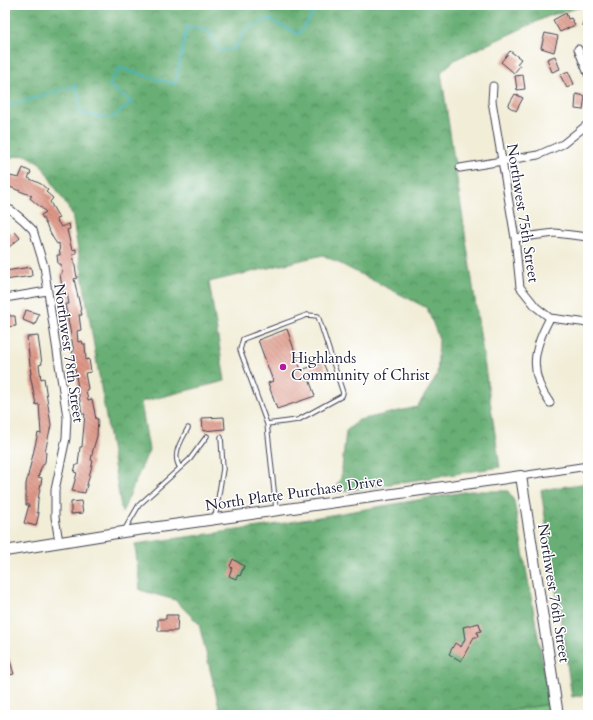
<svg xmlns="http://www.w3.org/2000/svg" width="593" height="720" font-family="Cardo,serif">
  <defs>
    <pattern id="grass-dots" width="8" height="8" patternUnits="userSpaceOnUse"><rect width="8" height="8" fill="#81ca87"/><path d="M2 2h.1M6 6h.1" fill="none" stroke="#6fad75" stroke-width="1.8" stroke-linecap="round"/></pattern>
    <pattern id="forest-crowns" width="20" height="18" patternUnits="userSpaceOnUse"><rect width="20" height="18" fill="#68ae74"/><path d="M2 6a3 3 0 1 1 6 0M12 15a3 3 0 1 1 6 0" fill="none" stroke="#558d60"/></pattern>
    <pattern id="building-back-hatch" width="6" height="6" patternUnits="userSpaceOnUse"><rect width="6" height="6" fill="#dd9686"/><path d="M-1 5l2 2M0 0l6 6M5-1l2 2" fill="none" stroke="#b37a6f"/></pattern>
  </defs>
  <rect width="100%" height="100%" fill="#fff"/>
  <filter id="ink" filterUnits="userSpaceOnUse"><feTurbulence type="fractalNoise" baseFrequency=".025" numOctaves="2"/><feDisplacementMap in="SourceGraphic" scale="8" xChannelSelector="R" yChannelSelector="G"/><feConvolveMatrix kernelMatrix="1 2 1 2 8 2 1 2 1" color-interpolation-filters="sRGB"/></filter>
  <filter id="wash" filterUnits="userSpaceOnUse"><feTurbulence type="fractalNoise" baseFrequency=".012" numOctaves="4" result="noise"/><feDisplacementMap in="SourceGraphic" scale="16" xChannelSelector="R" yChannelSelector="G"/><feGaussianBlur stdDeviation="0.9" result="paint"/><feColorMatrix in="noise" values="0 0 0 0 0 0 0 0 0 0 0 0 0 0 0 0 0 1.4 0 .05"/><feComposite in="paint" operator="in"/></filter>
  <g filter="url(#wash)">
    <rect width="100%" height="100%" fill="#f1edd7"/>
    <path fill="url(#grass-dots)" stroke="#527661" d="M550,704L551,715H482Z"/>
    <path fill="url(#forest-crowns)" stroke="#456858" d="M5,5H588L549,16L456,59L441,72L500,467L332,493L341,478L346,431L359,420L417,407L437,376L439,339L427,308L323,255L209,282L225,381L141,402L149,450L122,513L72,214L40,163L26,155L5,158Z
      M588,483V694L572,697L541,490Z
      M470,491H508L514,501L550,704L482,715H221L199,624L175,600L140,590L135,544L267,526Z"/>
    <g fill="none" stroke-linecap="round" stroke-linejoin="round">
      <path stroke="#44b4bb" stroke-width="2" d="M5,107L76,85L81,114L112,118L132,102L109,85L119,68L175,84L187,27L209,31L219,50L234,49L247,28L269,19L299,34L316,9L315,5"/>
    </g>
    <g id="blocks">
      <path fill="url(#building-back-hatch)" d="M587,10H588V27L582,25Z
        M566,13L568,19L571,18L575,25L560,32L553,20Z
        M545,33L558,36L554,52L541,48Z
        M510,51L521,59L517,64L520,66L514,73L501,62Z
        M555,56L560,69L552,72L547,59Z
        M568,71L574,84L567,88L560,75Z
        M523,75L525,89L517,90L515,76Z
        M515,94L523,98L516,111L508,106Z
        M576,94L585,96L583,110L575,109Z
        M23,168L31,172L28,178L41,184L48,190L46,192L53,198L50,202L59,218L56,219L61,227L69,224L70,229L67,230L72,250L76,249V254H73L77,278L74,279L82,315H79L81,330L77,331L78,342L82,341L83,344H85L86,360L89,359L91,372L85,373L88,389L86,390L88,400L92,399L96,419H98L97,436L93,450L91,460L93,461L85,493L72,491L77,473L74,472L76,465H78L80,447H82L85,414H82L77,382L72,351H74L65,304H69L67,293L63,294L60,274L62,273L61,264H58L57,255H60L59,243L57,244L53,238L41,215L46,212L30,198L32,196L10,187L7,199H5V175L19,178Z
        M5,228L11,236L15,232L20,238L8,248L5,244Z
        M31,267L32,276L5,280V271Z
        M26,310L39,314L35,325L23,320Z
        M9,313L10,316H15L16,326L5,327V314Z
        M287,329L301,370L323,363L327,372L309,379L315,396L277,409L268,383L273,381L258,340Z
        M38,336L42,364L39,365L41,379L44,378L51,425L45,452H46L45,462L41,468L38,477L42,478L38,499L37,513H39L36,526L24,523L29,505H26V484L38,433L41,434L39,404L36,405L30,374H31L27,337Z
        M224,417L225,429L203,431L202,418Z
        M81,501L83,513L71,514V502Z
        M233,559L244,566L240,576L238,575L236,579L229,576L232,568L230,566Z
        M166,615H178L177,631H158V619H166Z
        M479,623L481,631L477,632L478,637H474L461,661L449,654L455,643L461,647L465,639L463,627Z
        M5,651H7L14,674L5,676Z"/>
    </g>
  </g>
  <g filter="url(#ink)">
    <use href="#blocks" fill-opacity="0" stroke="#414052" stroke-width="1"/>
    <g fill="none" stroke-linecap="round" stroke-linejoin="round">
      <defs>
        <path id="lane" d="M267,424L240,350L243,339L307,315L318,316L343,393L342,396L298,420L267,424L276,509
          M180,468C171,454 182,440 188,428
          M215,518L223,469L221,437
          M125,529L139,505L190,459L207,436"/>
        <path id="street" d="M578,49L588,74
          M493,86L492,101L515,238L520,287L536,307L550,318L588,323
          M460,168L538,155L563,144L588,124
          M5,208L11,210L23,220L33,230L44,266L67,417L66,438L55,490V517L59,542
          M515,238L555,233L588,237
          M5,298L47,291
          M550,318C533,349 528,373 550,403
          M521,476L588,466"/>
        <path id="secondary" d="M5,551L123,532L521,476L558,715"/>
      </defs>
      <use href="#lane" stroke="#414052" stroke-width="5.5"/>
      <use href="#street" stroke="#414052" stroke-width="9"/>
      <use href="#secondary" stroke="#414052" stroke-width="12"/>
      <use href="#lane" stroke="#fff" stroke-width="3.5"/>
      <use href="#street" stroke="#fff" stroke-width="7"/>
      <use href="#secondary" stroke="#fff" stroke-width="10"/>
    </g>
  </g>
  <circle fill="#b5179e" stroke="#fff" stroke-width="1.5" cx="283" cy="367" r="4"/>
  <g text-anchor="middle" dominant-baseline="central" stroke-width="3" stroke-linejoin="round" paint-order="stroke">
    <g font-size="15" fill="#22223b" stroke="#fff">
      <text transform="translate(523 213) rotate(81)">Northwest 75th Street</text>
      <text transform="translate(69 353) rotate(82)">Northwest 78th Street</text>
      <text transform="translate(294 493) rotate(-8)">North Platte Purchase Drive</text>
      <text transform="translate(554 593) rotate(81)">Northwest 76th Street</text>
    </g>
    <g font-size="15" fill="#22223b" stroke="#fff" text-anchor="start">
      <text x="291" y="358">Highlands<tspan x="291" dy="17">Community of Christ</tspan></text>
    </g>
  </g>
  <rect width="593" height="720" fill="none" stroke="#fff" stroke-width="20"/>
</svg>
